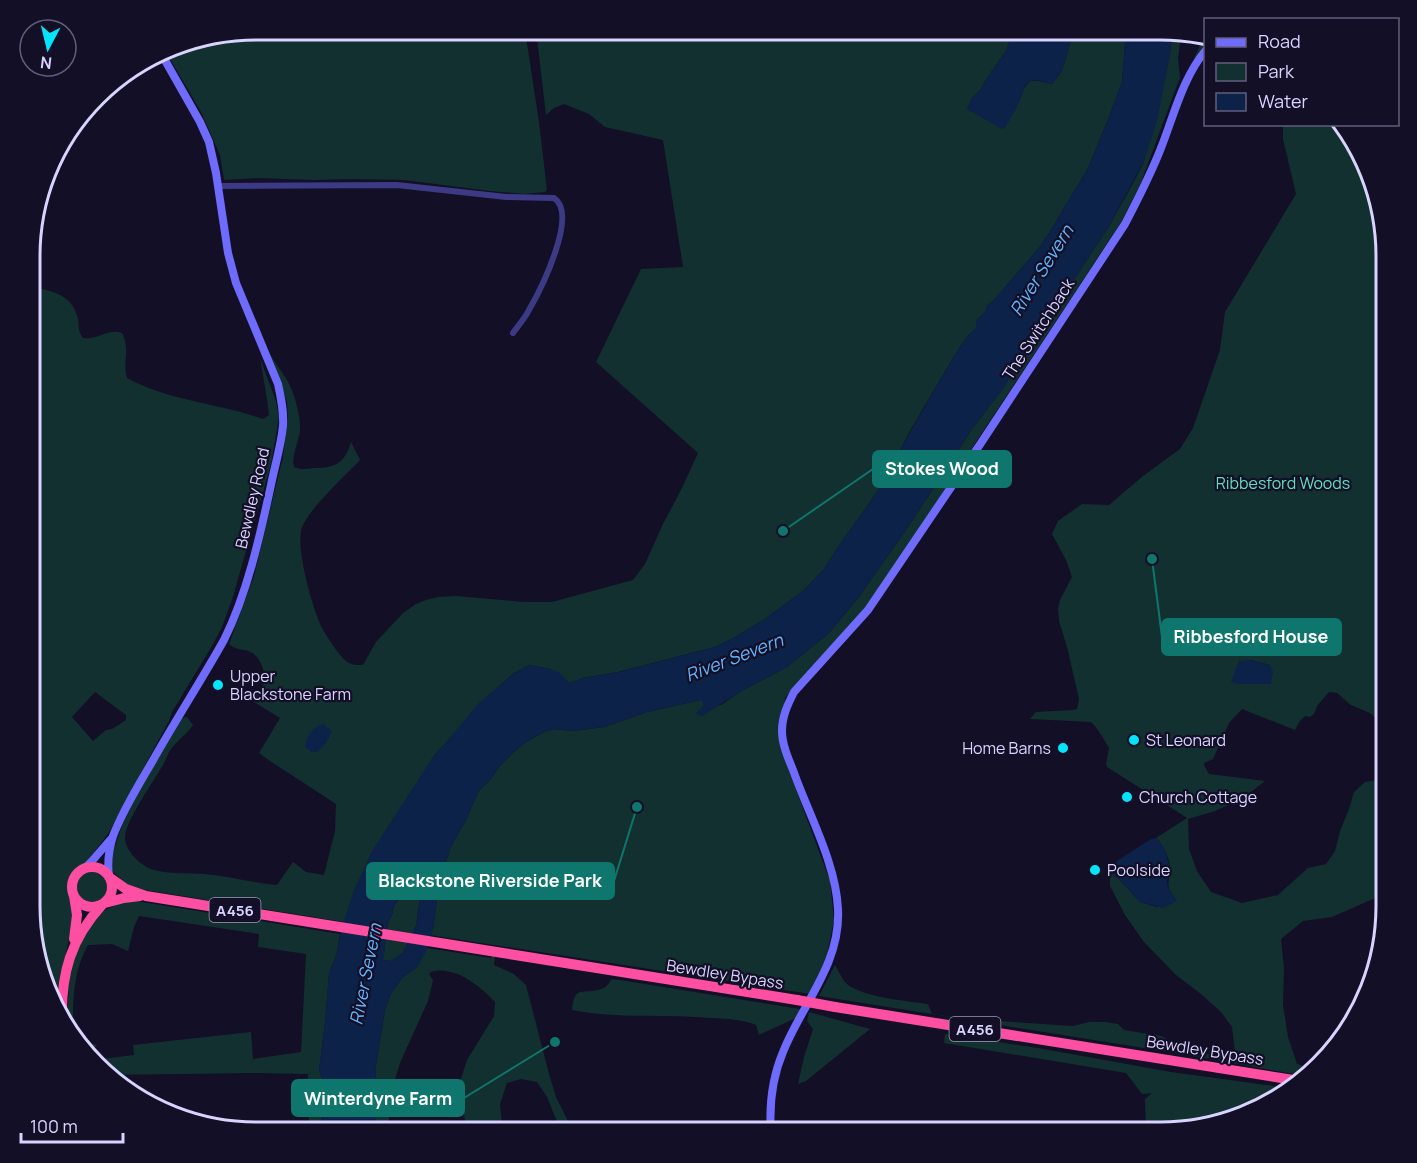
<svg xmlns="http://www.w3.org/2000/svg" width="1417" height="1163" font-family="Manrope,sans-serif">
  <rect width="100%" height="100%" fill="#130f26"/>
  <path fill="#12302f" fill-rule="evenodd" d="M257,30H525L539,122L547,190L545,192L524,194L490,191L404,180L355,179L313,180L259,178L224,180L220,155L201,112L166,52L184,42Z
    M536,30H1013L1006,51L989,75L980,90L971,99L1019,102C1028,78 1027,78 1052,84L1062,71L1074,30H1126L1122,82L1107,122L1088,168L1049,233L1039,248L994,300L987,306L986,311L976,321V328L966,338L953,358L910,431L884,482L836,550L824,569L803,591L765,619L735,637L715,647L618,672L583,678L569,683L550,669L529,665L514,673L487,697L433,757L355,888L344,922L145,890L128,885L112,871L111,858L122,826L137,795L182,718L187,717L193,725C187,734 178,740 171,749C168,753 166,760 163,765C154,781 125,821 125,838C125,851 142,867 154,870C169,874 189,873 204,874C229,876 252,883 277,885L293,862L306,872L324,875L335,831L336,804L270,761L259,753L280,718L254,702L266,679C263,668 260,655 248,651C240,649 235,649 229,644L254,576L283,457L288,418L287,402L269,352C274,362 281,370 287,380C294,392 301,416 300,430C299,441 291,457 294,467C300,470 307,469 314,468C335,468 345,463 351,442L360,460C346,475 305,512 301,531C297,553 312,606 321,626C325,634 339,655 345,660C350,665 356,665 363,665L376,642L403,613L416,604L426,600L438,597L456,596L524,602H552L633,580L645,564L663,524L681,490L698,453L596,362L641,269L683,267L663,140L605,127L589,114L564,104L554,108L546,115Z
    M1172,30L1205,38V45L1193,60L1202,41L1191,37L1181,36L1178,58L1180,78L1176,88L1140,185L1121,222L870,603L810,668L785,698L782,752L830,881L834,920L826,958L810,994L430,935L433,929L438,893L444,868L451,846L465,822L478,792L490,780L499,767L514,752L526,742L546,731L554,729L573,731L604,727L647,712L700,700L703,701V706L721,705L740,692L787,667L828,634L859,597L910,524L972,429L1004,387L1043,318L1051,306L1073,281L1108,228L1132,185L1143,164L1170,55Z
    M1283,125H1339L1370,170L1387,257V890L1373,899L1332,917L1303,921L1281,939L1284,968L1283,1005L1288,1037L1297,1064L1315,1070L1307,1076C1275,1071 1244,1065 1212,1059C1081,1038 950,1017 819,996L835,965C838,970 841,977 845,982C858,997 908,1001 928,1004L932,1014L968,1019L1073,1026L1089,1022H1105L1118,1024L1124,1030L1161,1036L1183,1047L1199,1052L1227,1058L1235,1051L1232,1027L1221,1012L1201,994L1176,975L1144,942L1125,915L1110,886V873L1120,880L1140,902L1157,907L1175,898C1165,886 1169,884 1170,870C1170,858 1164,846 1156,838L1187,818L1107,767L1106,764L1109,748C1104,740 1098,728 1091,722L1030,719L1036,712L1073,710L1077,709L1079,699L1067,647L1059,621L1058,609L1060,600L1072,577L1066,560L1052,534L1058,521L1082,504L1109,505L1143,476L1180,449L1193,428L1220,350L1225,312L1296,194L1283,139ZM1250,660L1270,665L1271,684H1239L1232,681ZM1329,692L1337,693L1351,705L1370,713L1385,727C1386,746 1387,763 1377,780L1365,782L1354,792L1349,809L1340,831L1335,851L1326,864L1308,868L1278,895L1242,903L1211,892L1197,871L1189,849L1188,819L1215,811L1242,799L1265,781L1209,774L1204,765V763L1213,759L1229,723L1242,709L1295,730L1300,721L1305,716L1310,717L1314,714L1317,706Z
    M32,287C53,291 73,295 78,319C79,326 78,332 83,338C97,341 108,328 122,333C131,351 122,362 127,378C169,401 218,403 263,419L269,415C267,395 263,377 260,358L276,401L279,417L271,464L232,600L222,627L212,646L172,712L169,721L158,741L108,834L87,861L76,870L70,880L69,892L73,906L71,930L60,981L58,1013L53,1006L31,921ZM95,692L126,715V720L112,729L106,730L93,741L72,717Z
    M77 887a15 15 0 1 1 30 0a15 15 0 1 1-30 0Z
    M413,872L419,873L423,876L416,926L403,953L391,961L384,960V954L388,922L392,915L394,906L401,896L405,884Z
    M136,901L340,934L337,953L329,974L325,1024L319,1070L323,1082L321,1133H309L308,1074L251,1073L108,1075L97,1067L92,1060L134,1055L133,1045L251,1032L253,1059L301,1052L306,954L258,947L259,934L139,916L134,927L128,951L112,944L88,945C75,968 73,993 73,1018C72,1024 72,1032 75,1037C80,1043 90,1043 97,1045L94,1049L83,1048L67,1026L69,983L71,969L80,941L100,914L105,910L120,903Z
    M427,948L491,958L492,956H495L494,965L514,974L526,985L549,1074L556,1097L573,1131L577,1133H560V1129L547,1097L537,1082L521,1079L507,1083L500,1104L503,1133H467L461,1096L460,1082L467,1060L494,1016L495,1002C484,990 463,972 445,971C441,970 435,971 431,972L429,974L433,980L428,1001L400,1063L393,1086L387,1133H375L376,1065L385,1010L391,993L403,977L417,967Z
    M612,979L620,980L800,1009L796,1018L759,1035L756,1025C742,1019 727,1019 711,1018C665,1014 617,1019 572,1010C574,984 584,995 601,989C606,988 609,983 612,979Z
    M809,1012L870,1029L806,1081L798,1084L804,1057L813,1029L807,1021Z
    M945,1034L1038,1048L1171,1072L1288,1088L1247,1116L1160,1133H1146L1145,1099L1152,1093L1142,1094L1126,1073L944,1043Z"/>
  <path fill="#0c2248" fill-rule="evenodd" d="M1013,30H1074L1062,71L1052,84L1035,80L1030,81L1026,84L1016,109L1005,128L1002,129L967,109L971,99L980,90L989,75L1006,51Z
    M1126,30H1172L1170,55L1157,121L1144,161L1108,228L1073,281L1051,306L1004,388L972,429L910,524L859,597L828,634L787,667L740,692L702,716L698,715L696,713L703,706V701L700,700L647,712L604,727L573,731L554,729L546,731L526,742L514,752L499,767L490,780L478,792L465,822L451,846L444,868L438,893L433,930L426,952L417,967L403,977L391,993L385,1010L376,1065L375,1133H321L323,1082L319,1070L325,1024L329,974L337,953L342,926L355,888L372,851L433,757L443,746L477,705L514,673L529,665L550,669L560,673L569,683L583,678L619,672L715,647L735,637L765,619L803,591L824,569L836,550L884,482L910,432L953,358L966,338L976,328V321L986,311L987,306L994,300L1039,248L1049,233L1088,168L1107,122L1122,82ZM413,872L419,873L423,876L416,926L403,953L391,961L384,960V954L388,922L392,915L394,906L401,895L405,884Z
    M1249,660L1270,665L1273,672L1271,684H1239L1231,682L1239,661Z
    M323,724L332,731C328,740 325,746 317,752H312L305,747C308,734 311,729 323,724Z
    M1156,838L1165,849L1170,868L1167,882L1168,887L1177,901L1163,908L1140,902L1120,880L1110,873V870L1111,866L1117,861L1151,839Z"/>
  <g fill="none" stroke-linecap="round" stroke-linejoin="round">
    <path stroke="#3d3a85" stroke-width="6" d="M219,186L397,185L506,197L554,198C579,214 540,291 529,310C525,318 518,326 513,333"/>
    <path stroke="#6f6bff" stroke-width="8" d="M83,870L92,861L111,839
      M109,876C107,862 109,849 113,836C123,810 138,786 152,762C175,721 201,681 224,640C247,594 260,536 271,485C275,465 281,446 283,426C284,411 281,398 278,384L236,283L228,253L216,173L209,142L200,122L162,55
      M771,1133C769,1105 772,1078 783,1052C802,1004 841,964 838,909C836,863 808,813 793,770C788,758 782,744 782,731C782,716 788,704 794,692L868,610L981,443L1125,224C1138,199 1151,174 1161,148C1174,115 1183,77 1206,50"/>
    <path stroke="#ff4fa3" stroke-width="10" d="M72 887a20 20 0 1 1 40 0a20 20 0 1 1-40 0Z
      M109,877L126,889L146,896L797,1000
      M105,903L124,898L140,896
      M74,939L77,915L74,896
      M835,1007L1300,1081
      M62,1018C61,973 71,939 102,905"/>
    <path stroke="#ff4fa3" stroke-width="10" d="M797,1000L835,1007"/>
  </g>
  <g fill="#00e5ff" stroke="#130f26" stroke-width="2">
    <circle cx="218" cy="685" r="6"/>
    <circle cx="1134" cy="740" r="6"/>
    <circle cx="1063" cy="748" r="6"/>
    <circle cx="1127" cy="797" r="6"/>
    <circle cx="1095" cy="870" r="6"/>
  </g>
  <g text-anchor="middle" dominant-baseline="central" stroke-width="4.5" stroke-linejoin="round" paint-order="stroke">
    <g fill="#130f26" stroke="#9e99be" stroke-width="1.5">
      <rect x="209.5" y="898" width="51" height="24" rx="4.5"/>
      <rect x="949.5" y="1017" width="51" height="24" rx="4.5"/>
    </g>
    <g font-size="15" font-weight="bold" fill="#d9d4ff">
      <text x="235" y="910">A456</text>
      <text x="975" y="1029">A456</text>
    </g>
    <g font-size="16" fill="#d9d4ff" stroke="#130f26">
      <text transform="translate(1038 329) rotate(-57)">The Switchback</text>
      <text transform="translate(252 498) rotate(-77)">Bewdley Road</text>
      <text transform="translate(725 974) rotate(9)">Bewdley Bypass</text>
      <text transform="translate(1205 1050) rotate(9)">Bewdley Bypass</text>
    </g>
    <g font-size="16" fill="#5fe0c0" stroke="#130f26">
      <text x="1283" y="483">Ribbesford Woods</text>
    </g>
    <g font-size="16" fill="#d9d4ff" stroke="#130f26" text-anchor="start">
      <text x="230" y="676">Upper<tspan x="230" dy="18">Blackstone Farm</tspan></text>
      <text x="1146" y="740">St Leonard</text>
      <text x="1051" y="748" text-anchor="end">Home Barns</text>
      <text x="1139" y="797">Church Cottage</text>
      <text x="1107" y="870">Poolside</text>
    </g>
    <g font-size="18" font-style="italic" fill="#62b6ff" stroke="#130f26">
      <text transform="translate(1041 270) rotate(-58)">River Severn</text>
      <text transform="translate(734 657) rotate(-21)">River Severn</text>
      <text transform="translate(365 974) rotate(-79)">River Severn</text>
    </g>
  </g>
  <path d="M0 0H1417V1163H0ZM256 40H1160A216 216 0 0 1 1376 256V906A216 216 0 0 1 1160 1122H256A216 216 0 0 1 40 906V256A216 216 0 0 1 256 40Z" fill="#130f26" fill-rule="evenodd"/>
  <path fill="none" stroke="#d9d4ff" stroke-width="3" d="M256 40H1160A216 216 0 0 1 1376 256V906A216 216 0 0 1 1160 1122H256A216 216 0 0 1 40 906V256A216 216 0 0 1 256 40Z"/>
  <path fill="none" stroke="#0f766e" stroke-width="2" d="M783 531L873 469M1152 559L1162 637M637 807L614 881M555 1042L464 1098"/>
  <g fill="#0f766e" stroke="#130f26" stroke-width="2">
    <circle cx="783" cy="531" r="6"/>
    <circle cx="1152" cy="559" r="6"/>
    <circle cx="637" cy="807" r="6"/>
    <circle cx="555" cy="1042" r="6"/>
  </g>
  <g fill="#0f766e" stroke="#0f766e" stroke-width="2">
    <rect x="873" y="451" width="138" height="36" rx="6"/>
    <rect x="1162" y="619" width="179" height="36" rx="6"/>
    <rect x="367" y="863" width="247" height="36" rx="6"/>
    <rect x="292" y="1080" width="172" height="36" rx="6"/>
  </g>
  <g font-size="18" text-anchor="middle" font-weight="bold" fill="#fff">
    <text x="942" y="475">Stokes Wood</text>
    <text x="1251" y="643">Ribbesford House</text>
    <text x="490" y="887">Blackstone Riverside Park</text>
    <text x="378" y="1105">Winterdyne Farm</text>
  </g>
  <rect x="1204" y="18" width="195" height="108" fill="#130f26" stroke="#625e7d" stroke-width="1.5"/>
  <rect x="1216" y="38" width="30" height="9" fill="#6f6bff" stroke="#625e7d" stroke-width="1.5"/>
  <text x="1258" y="48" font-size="18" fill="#d9d4ff">Road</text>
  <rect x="1216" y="63" width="30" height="18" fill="#12302f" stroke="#625e7d" stroke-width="1.5"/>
  <text x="1258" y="78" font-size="18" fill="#d9d4ff">Park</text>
  <rect x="1216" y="93" width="30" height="18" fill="#0c2248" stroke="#625e7d" stroke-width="1.5"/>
  <text x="1258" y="108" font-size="18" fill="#d9d4ff">Water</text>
  <g transform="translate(48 48) rotate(187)"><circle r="28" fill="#130f26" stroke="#625e7d" stroke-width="1.5"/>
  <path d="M0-4.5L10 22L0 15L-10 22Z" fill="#00e5ff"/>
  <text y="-9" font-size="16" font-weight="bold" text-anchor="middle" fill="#d9d4ff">N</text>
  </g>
  <path d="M21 1133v9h102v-9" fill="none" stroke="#d9d4ff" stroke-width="3"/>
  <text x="30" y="1133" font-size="18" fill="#d9d4ff" stroke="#130f26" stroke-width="4.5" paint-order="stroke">100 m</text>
</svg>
